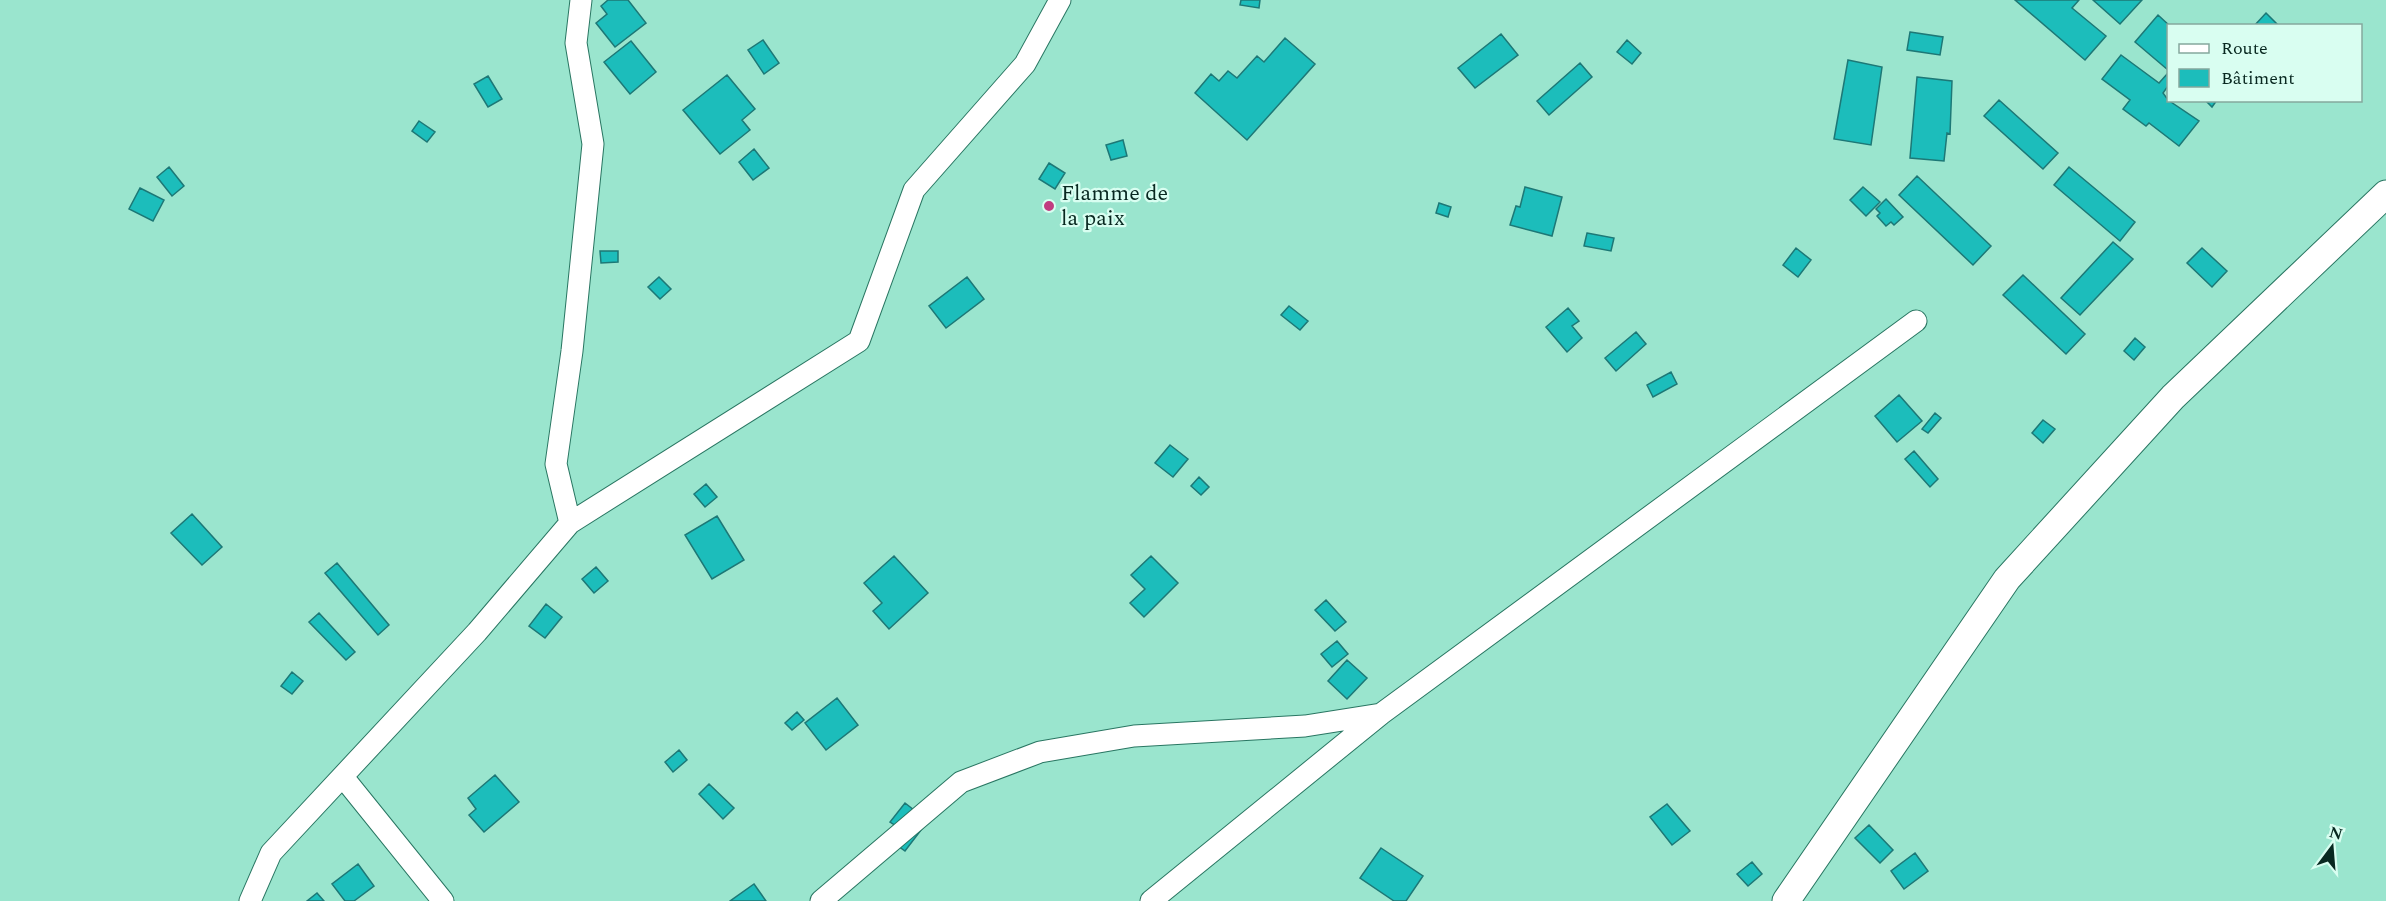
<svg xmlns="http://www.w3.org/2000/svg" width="2386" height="901" font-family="Spectral,serif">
  <rect width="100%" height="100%" fill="#9ae5ce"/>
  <path fill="#1cbdbb" stroke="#1d7876" stroke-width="1.5" d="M608,0H628L646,23L615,47L596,23L607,14L601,6Z
    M1241,0H1260L1259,8L1240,5Z
    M2015,0H2079L2072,8L2106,36L2085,60Z
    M2093,0H2142L2120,24Z
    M2266,13L2279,26H2254Z
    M2158,15L2170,26L2168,70L2135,42Z
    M1910,32L1943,37L1940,55L1907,50Z
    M1501,34L1518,55L1475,88L1458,68Z
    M1285,38L1315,64L1247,140L1195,93L1211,74L1219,81L1228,71L1237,78L1257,56L1264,62Z
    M763,40L779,63L764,74L748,50Z
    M1627,40L1641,53L1632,64L1617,52Z
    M631,41L656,72L630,94L604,62Z
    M2121,55L2159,83L2168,73V86L2163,93L2168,100L2199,121L2179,146L2149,123L2146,126L2123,109L2130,100L2102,79Z
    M1848,60L1882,67L1871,145L1834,139Z
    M1580,63L1592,77L1549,115L1537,101Z
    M727,75L755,109L742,120L750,130L720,154L683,110Z
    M488,76L502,99L488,107L474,84Z
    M1917,77L1952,81L1950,134L1947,133L1944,161L1910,158Z
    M1999,100L2058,153L2043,169L1984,116Z
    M2205,100H2217L2212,107Z
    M419,121L435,132L427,142L412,131Z
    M1123,140L1127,156L1111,160L1106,145Z
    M754,149L769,168L753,180L739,162Z
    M1049,163L1065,173L1055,189L1039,179Z
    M169,167L184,186L172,196L157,177Z
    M2069,167L2135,222L2120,241L2054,185Z
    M1917,176L1991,246L1973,265L1899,195Z
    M1525,187L1562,197L1552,236L1510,225L1516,206L1520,207Z
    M1863,187L1880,202L1866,216L1850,200Z
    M140,188L164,200L153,221L129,209Z
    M1886,199L1903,217L1894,225L1891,222L1886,226L1877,216L1880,213L1876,209Z
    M1439,203L1451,207L1448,217L1436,213Z
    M1587,233L1614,238L1611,251L1584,246Z
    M2113,242L2133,259L2080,315L2061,298Z
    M1796,248L1811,260L1798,277L1783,265Z
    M2202,248L2227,271L2212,287L2187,263Z
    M600,251H618V262L601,263Z
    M2023,275L2085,334L2066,354L2003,295Z
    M659,277L671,289L660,299L648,287Z
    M967,277L984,299L946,328L929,306Z
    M1289,306L1308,321L1300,330L1281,315Z
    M1568,308L1579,321L1572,326L1582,338L1567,352L1546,327Z
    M1636,332L1646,344L1616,371L1605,358Z
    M2135,338L2145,347L2134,360L2124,351Z
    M1671,372L1677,384L1653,397L1647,385Z
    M1899,395L1922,421L1897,442L1875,416Z
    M1935,413L1941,418L1928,433L1922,429Z
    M2043,420L2055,429L2043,443L2032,433Z
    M1170,445L1188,459L1173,477L1155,463Z
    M1914,451L1938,479L1930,487L1905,459Z
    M1199,477L1209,487L1201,495L1191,486Z
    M706,484L717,497L705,507L694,494Z
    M192,514L222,547L202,565L171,533Z
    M717,516L744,560L712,579L685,535Z
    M894,556L928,593L889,629L873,611L882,603L864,583Z
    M1151,556L1178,583L1144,617L1130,603L1145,589L1131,575Z
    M337,563L389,625L378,635L325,573Z
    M596,567L608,581L594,593L582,579Z
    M1326,600L1346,622L1335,631L1315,610Z
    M546,604L562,617L545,638L529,626Z
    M319,613L355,652L346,660L309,622Z
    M1337,641L1348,654L1332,667L1321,654Z
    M1347,660L1367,678L1347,699L1328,681Z
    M292,672L303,681L292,694L281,686Z
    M837,698L858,725L826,750L805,723Z
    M797,712L804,720L792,730L785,723Z
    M679,750L687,760L673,772L665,762Z
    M495,775L519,802L484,832L469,815L476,809L468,798Z
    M709,784L734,808L723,819L699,794Z
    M905,803L928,821L905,851L887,838L896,826L890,822Z
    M1667,804L1690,831L1672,845L1650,817Z
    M1869,825L1893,850L1880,863L1855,838Z
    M1381,848L1423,876L1406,901H1394L1360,878Z
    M1915,853L1928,871L1904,889L1891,871Z
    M1752,862L1762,874L1748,886L1737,874Z
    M358,864L374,886L354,901H345L332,884Z
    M754,884L766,901H730Z
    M317,893L324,901H307Z"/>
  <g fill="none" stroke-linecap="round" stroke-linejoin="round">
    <defs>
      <path id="minor" d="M570,523L556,464L572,351L593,144L576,43L581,0
        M343,777L443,901
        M250,901L271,853L477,632L570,523L859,341L914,190L1025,64L1060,0
        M821,901L961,782L1040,752L1134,736L1305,726L1381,714
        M1151,901L1381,714L1916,321"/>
      <path id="major" d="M1786,901L2007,579L2173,397L2386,194"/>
    </defs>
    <use href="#minor" stroke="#297662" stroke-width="23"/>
    <use href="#major" stroke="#297662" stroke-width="29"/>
    <use href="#minor" stroke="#fff" stroke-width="21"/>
    <use href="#major" stroke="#fff" stroke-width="27"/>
  </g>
  <circle fill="#c13c80" stroke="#d9fef1" stroke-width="2" cx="1049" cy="206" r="6"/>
  <g text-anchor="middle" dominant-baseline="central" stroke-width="4.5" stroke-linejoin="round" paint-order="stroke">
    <g font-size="22" fill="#082820" stroke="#d9fef1" text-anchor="start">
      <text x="1061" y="193">Flamme de<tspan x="1061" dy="25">la paix</tspan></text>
    </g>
  </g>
  <rect x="2167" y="24" width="195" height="78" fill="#d9fef1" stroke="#85a89d" stroke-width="1.5"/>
  <rect x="2179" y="44" width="30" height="9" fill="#ffffff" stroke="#85a89d" stroke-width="1.5"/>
  <text x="2221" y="54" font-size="18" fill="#082820">Route</text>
  <rect x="2179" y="69" width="30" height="18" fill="#1cbdbb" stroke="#85a89d" stroke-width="1.5"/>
  <text x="2221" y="84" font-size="18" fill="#082820">Bâtiment</text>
  <g transform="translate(2332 847) rotate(16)" stroke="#d9fef1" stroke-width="4.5" paint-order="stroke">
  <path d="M0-4.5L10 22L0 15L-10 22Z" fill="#082820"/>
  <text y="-9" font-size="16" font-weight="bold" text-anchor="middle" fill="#082820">N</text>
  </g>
</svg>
